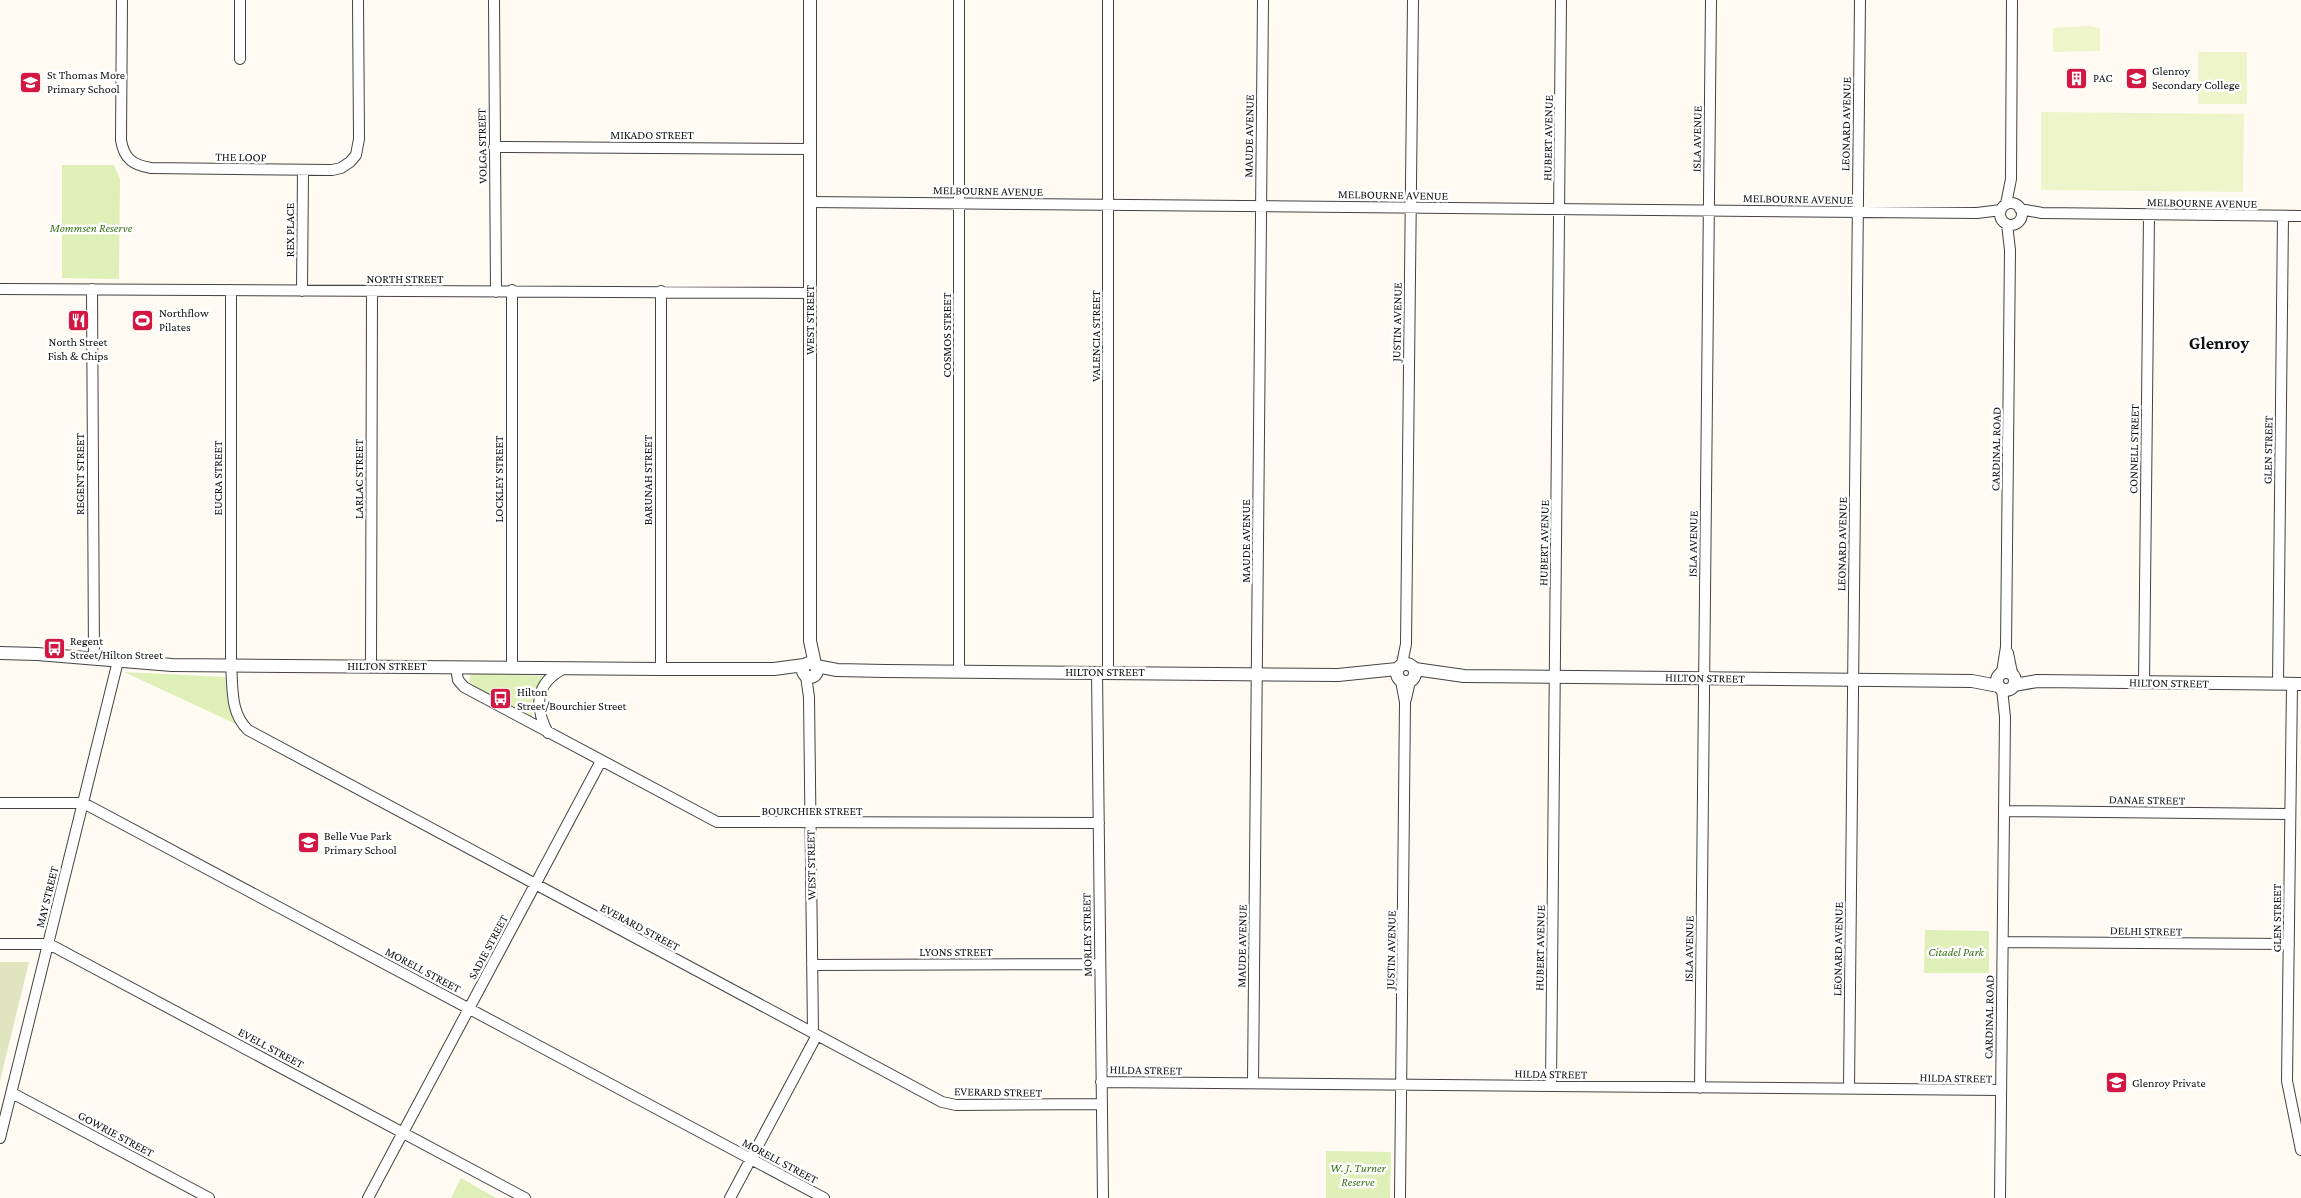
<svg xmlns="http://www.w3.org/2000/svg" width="2301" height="1198" font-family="'Crimson Pro',serif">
  <rect width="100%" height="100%" fill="#fffbf3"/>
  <path fill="#deefb8" d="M62,165H114L120,179L119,279L62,278Z
    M124,672L225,677L227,697L238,725Z
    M471,673L546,676C534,690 530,698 532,717L477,688L469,681Z
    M1925,930L1989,931V973H1924Z
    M1326,1151L1391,1152L1390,1198H1326Z
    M461,1178L496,1198H451Z"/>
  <path fill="#e0e5c0" d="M0,962H29L0,1081Z"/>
  <path fill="#eef5cb" d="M2090,26L2100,28V51L2053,52V28Z
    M2198,52H2247V104H2198Z
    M2041,112L2244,114L2243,192L2041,190Z"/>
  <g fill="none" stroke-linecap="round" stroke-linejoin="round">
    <defs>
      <path id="minor" d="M122,0L121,140C124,159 133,165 151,168L332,170L341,168L350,162L356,155L359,139L358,0
        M494,0L496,292
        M959,0V671
        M1108,0V672
        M240,59V0
        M494,147L810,149
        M809,202L1977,213L2001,210
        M2000 214a11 11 0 1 1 22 0a11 11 0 1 1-22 0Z
        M2006,204L2011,179L2012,0
        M2020,209L2042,213L2301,216
        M0,289L810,293
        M92,289L94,659
        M231,290V665C233,688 230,713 248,730L942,1102L956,1105L1101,1104
        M512,290V667
        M302,291L303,170
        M2008,653L2012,673
        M1402,664L1406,644L1413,0
        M371,666L372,291
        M456,667L458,680L464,687L717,822L1099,823
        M661,669V291
        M1097,672L1103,1198
        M2002,672L2006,647L2010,250L2007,224
        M806,676L809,697L813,1033
        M2144,683L2149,215
        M2278,684L2283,216
        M2292,684L2287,1081L2301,1150
        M1406,699L1410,681
        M548,733C534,706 535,684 563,669
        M0,803H79L89,806L824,1198
        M2004,811L2290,814
        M2003,942L2289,944
        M0,944H49L525,1198
        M812,965L1100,964
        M1101,1082L2001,1090
        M1253,1083L1263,0
        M1551,1086L1561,0
        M1700,1088L1711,0
        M1849,1089L1860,0
        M12,1093L209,1198
        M0,1138L118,661
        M368,1198L601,761
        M730,1198L817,1035
        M1400,1198L1405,702L1401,681
        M2000,1198L2005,717L2002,689"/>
      <path id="tertiary" d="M810,0V641L815,664
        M0,653L37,654L172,665L661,669H774L804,665
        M803 670a7 7 0 1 1 14 0a7 7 0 1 1-14 0Z
        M1397 673a9 9 0 1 1 18 0a9 9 0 1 1-18 0Z
        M816,666L837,670L885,671L1338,675L1397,669
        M1415,669L1464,676L1972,681L1998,686
        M1997 681a9 9 0 1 1 18 0a9 9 0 1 1-18 0Z
        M2014,685L2037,681L2301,684"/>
    </defs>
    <use href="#minor" stroke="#434343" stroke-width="12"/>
    <use href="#tertiary" stroke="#434343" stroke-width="14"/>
    <use href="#minor" stroke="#fff" stroke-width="10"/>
    <use href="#tertiary" stroke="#fff" stroke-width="12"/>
  </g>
  <defs>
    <symbol id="building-square" viewBox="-11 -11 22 22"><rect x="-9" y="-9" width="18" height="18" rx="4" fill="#d11742" stroke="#fff"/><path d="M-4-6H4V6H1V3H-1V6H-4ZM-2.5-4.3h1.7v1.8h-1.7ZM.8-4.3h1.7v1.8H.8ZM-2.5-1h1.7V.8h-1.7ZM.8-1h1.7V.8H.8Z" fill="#fff"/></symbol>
    <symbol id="school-square" viewBox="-11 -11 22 22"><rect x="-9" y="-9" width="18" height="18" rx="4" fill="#d11742" stroke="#fff"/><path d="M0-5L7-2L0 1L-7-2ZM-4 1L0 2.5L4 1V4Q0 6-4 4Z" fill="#fff"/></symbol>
    <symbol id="stadium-square" viewBox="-11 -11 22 22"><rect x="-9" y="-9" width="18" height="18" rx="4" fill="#d11742" stroke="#fff"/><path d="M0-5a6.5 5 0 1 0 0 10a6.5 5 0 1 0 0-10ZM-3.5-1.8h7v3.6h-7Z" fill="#fff"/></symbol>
    <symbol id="restaurant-square" viewBox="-11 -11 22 22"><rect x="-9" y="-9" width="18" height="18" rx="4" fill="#d11742" stroke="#fff"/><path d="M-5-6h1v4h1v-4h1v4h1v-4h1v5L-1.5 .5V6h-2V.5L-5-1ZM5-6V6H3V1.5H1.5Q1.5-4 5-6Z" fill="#fff"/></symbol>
    <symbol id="bus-square" viewBox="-11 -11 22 22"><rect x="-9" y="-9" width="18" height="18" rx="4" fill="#d11742" stroke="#fff"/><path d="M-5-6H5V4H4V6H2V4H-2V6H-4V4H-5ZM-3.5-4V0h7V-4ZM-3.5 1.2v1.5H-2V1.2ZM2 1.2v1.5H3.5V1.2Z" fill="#fff"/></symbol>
  </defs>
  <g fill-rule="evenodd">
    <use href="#building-square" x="2064" y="66" width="25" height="25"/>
    <use href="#school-square" x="2124" y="66" width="25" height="25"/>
    <use href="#school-square" x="18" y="70" width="25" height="25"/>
    <use href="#stadium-square" x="130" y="308" width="25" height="25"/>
    <use href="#restaurant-square" x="66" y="308" width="25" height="25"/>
    <use href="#bus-square" x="42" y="636" width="25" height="25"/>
    <use href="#bus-square" x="488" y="686" width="25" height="25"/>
    <use href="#school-square" x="296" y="830" width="25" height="25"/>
    <use href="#school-square" x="2104" y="1070" width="25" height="25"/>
  </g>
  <g text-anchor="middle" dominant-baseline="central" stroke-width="5" stroke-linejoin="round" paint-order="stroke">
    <g font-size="12" fill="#101010" stroke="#fff" text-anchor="start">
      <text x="2152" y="71">Glenroy<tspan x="2152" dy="14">Secondary College</tspan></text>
      <text x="47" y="75">St Thomas More<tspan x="47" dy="14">Primary School</tspan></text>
      <text x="2093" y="78">PAC</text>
      <text x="159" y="313">Northflow<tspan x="159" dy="14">Pilates</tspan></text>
      <text x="78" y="342" text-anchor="middle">North Street<tspan x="78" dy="14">Fish &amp; Chips</tspan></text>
      <text x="70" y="641">Regent<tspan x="70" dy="14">Street/Hilton Street</tspan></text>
      <text x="517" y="692">Hilton<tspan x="517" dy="14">Street/Bourchier Street</tspan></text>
      <text x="324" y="836">Belle Vue Park<tspan x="324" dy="14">Primary School</tspan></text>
      <text x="2132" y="1083">Glenroy Private</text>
    </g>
    <g font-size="12" fill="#101010" stroke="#fff">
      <text transform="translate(1846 124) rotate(-89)">LEONARD AVENUE</text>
      <text x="652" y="135">MIKADO STREET</text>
      <text transform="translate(1249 136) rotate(-89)">MAUDE AVENUE</text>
      <text transform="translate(1548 138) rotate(-89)">HUBERT AVENUE</text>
      <text transform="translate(1697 139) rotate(-89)">ISLA AVENUE</text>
      <text transform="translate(482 146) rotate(-91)">VOLGA STREET</text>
      <text transform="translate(241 157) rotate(1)">THE LOOP</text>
      <text transform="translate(988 191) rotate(1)">MELBOURNE AVENUE</text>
      <text transform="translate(1393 195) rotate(1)">MELBOURNE AVENUE</text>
      <text transform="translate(1798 199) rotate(1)">MELBOURNE AVENUE</text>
      <text transform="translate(2202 203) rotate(1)">MELBOURNE AVENUE</text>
      <text transform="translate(290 230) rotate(-90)">REX PLACE</text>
      <text x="405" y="279">NORTH STREET</text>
      <text transform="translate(810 320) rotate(-90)">WEST STREET</text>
      <text transform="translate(1397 322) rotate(-89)">JUSTIN AVENUE</text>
      <text transform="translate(947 335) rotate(-90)">COSMOS STREET</text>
      <text transform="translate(1096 336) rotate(-90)">VALENCIA STREET</text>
      <text transform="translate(1996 449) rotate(-89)">CARDINAL ROAD</text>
      <text transform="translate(2134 449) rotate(-89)">CONNELL STREET</text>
      <text transform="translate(2268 450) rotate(-89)">GLEN STREET</text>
      <text transform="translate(80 474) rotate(-90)">REGENT STREET</text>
      <text transform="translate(218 478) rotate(-90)">EUCRA STREET</text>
      <text transform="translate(359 479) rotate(-90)">LARLAC STREET</text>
      <text transform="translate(499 479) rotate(-90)">LOCKLEY STREET</text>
      <text transform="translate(648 480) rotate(-90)">BARUNAH STREET</text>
      <text transform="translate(1246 541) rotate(-90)">MAUDE AVENUE</text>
      <text transform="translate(1544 543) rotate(-89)">HUBERT AVENUE</text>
      <text transform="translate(1693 544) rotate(-89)">ISLA AVENUE</text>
      <text transform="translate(1842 544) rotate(-89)">LEONARD AVENUE</text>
      <text x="387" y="666">HILTON STREET</text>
      <text x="1105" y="672">HILTON STREET</text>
      <text transform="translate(1705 678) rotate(1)">HILTON STREET</text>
      <text transform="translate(2169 683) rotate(1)">HILTON STREET</text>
      <text transform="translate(2147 800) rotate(1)">DANAE STREET</text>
      <text x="812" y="811">BOURCHIER STREET</text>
      <text transform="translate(811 865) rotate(-91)">WEST STREET</text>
      <text transform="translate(47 897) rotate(-76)">MAY STREET</text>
      <text transform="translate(2277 918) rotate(-90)">GLEN STREET</text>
      <text transform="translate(640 927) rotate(28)">EVERARD STREET</text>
      <text transform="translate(2146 931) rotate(1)">DELHI STREET</text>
      <text transform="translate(1087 935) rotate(-91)">MORLEY STREET</text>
      <text transform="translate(1242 946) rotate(-89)">MAUDE AVENUE</text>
      <text transform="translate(488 947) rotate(-62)">SADIE STREET</text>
      <text transform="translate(1540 948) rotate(-89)">HUBERT AVENUE</text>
      <text transform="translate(1689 949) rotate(-89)">ISLA AVENUE</text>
      <text transform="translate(1838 949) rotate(-89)">LEONARD AVENUE</text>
      <text transform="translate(1391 950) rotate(-89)">JUSTIN AVENUE</text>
      <text x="956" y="952">LYONS STREET</text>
      <text transform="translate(423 970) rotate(28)">MORELL STREET</text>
      <text transform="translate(1989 1017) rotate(-89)">CARDINAL ROAD</text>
      <text transform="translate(271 1048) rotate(28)">EVELL STREET</text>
      <text transform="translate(1146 1070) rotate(1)">HILDA STREET</text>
      <text transform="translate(1551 1074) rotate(1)">HILDA STREET</text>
      <text transform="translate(1956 1078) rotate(1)">HILDA STREET</text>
      <text transform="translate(998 1092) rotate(1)">EVERARD STREET</text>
      <text transform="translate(116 1134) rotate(28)">GOWRIE STREET</text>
      <text transform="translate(780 1161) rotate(28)">MORELL STREET</text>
    </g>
    <g font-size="12" font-style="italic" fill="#3a7118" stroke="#fff">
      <text x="91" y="228">Mommsen Reserve</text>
      <text x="1956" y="952">Citadel Park</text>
      <text x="1358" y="1168">W. J. Turner<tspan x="1358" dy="14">Reserve</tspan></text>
    </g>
    <g font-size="18" font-weight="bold" fill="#101010" stroke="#fff">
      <text x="2219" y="343">Glenroy</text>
    </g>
  </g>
</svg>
